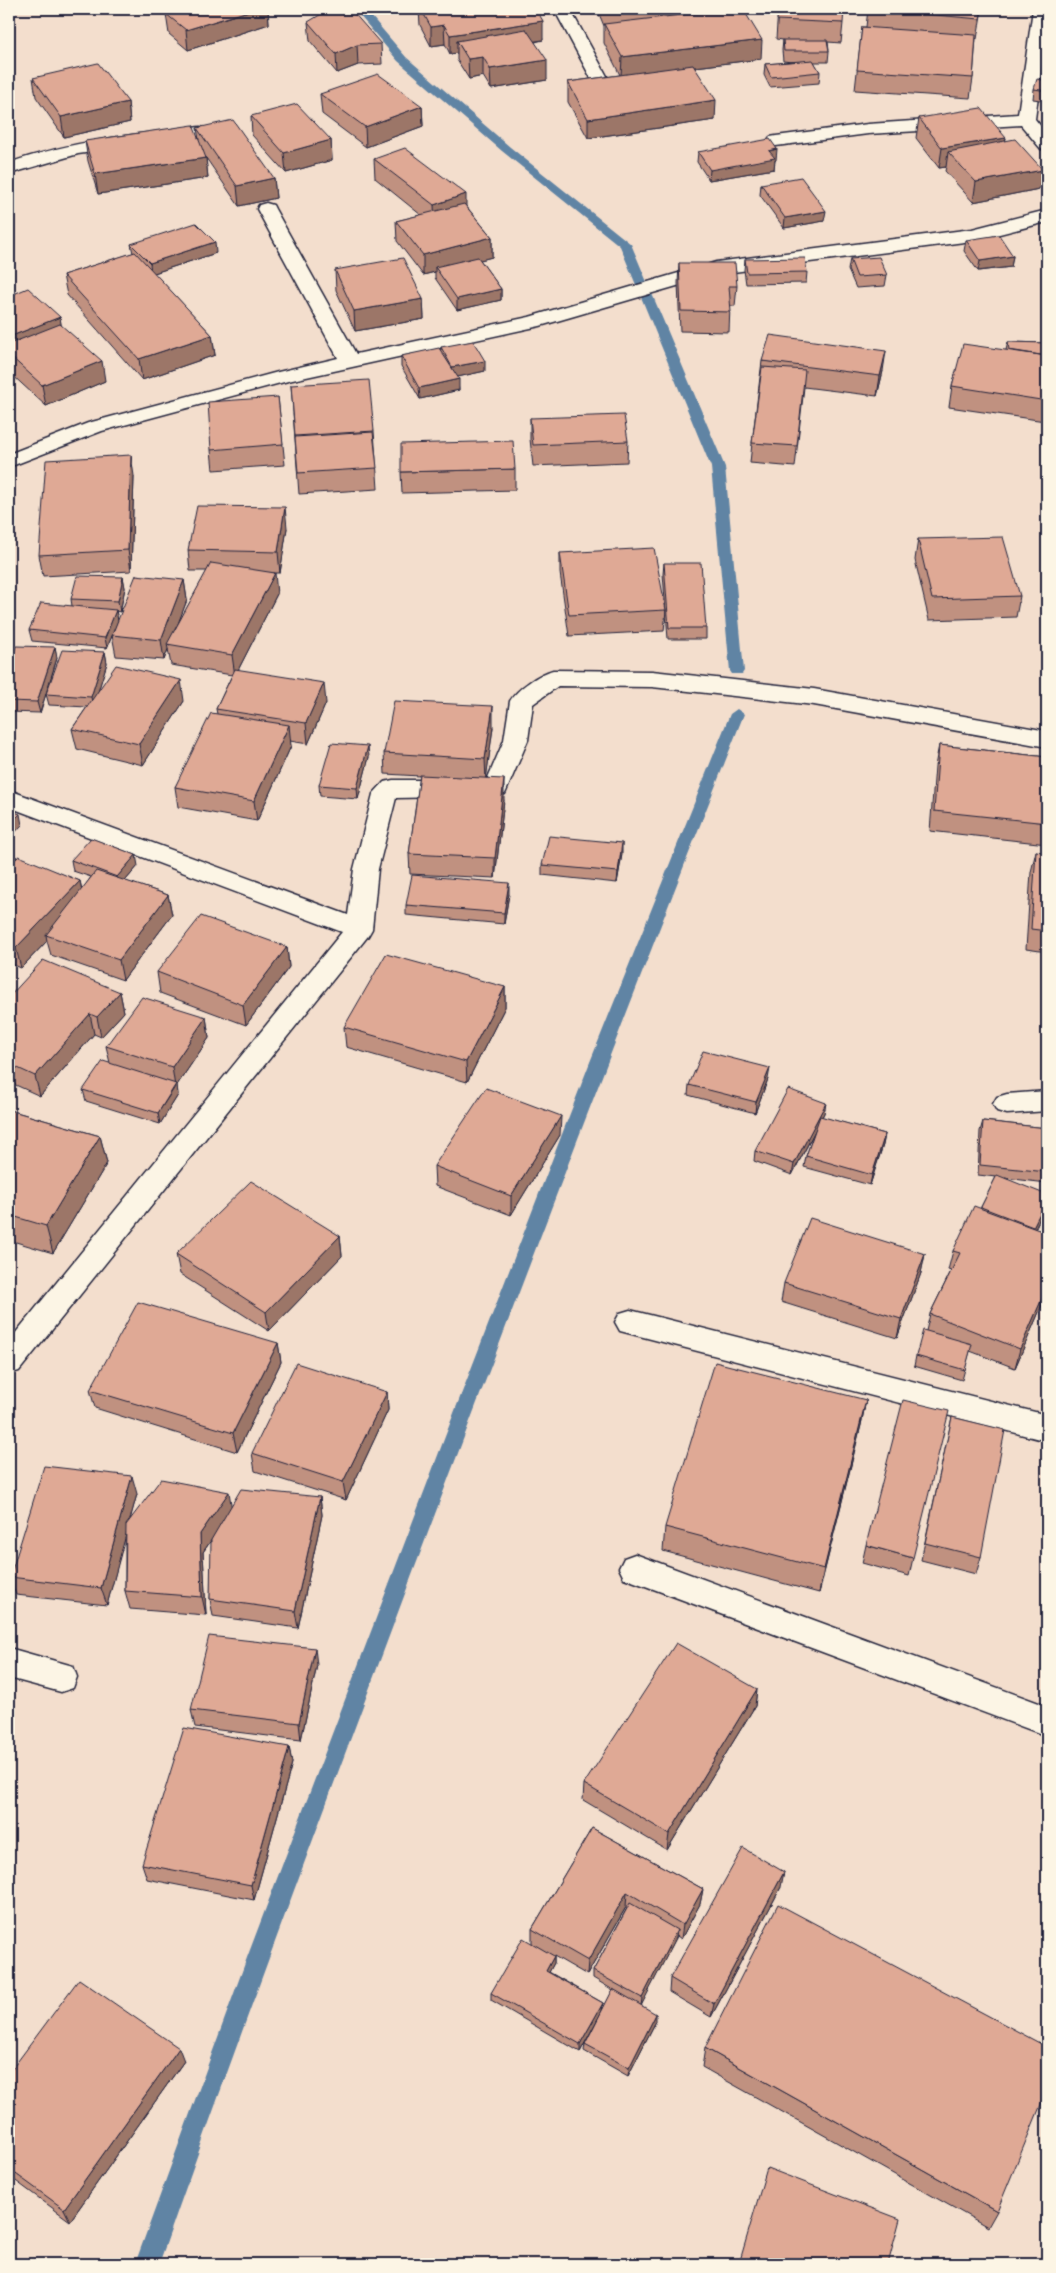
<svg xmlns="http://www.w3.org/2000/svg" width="1056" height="2273" font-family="Mali,sans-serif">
  <rect width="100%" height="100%" fill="#f3decd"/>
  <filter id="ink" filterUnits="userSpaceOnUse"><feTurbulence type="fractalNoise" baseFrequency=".02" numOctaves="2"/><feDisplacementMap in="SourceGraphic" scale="10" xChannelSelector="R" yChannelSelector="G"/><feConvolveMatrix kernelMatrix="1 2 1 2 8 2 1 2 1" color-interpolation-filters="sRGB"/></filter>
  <g filter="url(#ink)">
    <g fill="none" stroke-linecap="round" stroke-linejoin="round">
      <path fill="#6084a4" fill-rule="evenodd" d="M354,9H365L406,57L510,147L631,244L725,467L744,671L742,674H732L730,671L711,467L620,246L502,151L398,61Z
        M737,709L744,714C625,1013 510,1314 397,1615C316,1831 235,2046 159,2264H135L248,1955L454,1413L590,1062L730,714Z"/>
      <defs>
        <path id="street" d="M554,9H570L608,78L605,82H593Z
          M1033,9H1047V26L1035,119L1047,134V150L1041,149L1021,125L868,134L776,146L770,145L767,141L770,137L776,136L868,124L1018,114Z
          M200,127L206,128L209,132L206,136L78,154L9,174V163C71,141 135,134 200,127Z
          M266,203L273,205L275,209L356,354L529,317L716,262L972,229L1047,210V222L972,241L718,274L540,326L288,381L102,431L9,467V454L88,423L278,372L338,358L257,209L259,205Z
          M553,670L652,671L814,689L1047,731V747L814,705L652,687L558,686L533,704L528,740L505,794L496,796L396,798L378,869L372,929L368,936L19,1371L9,1374V1341L342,932L9,807V790L348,915L354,869L373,794L384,782L393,780H487L504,740L510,701C518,688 539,674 553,670Z
          M1047,1091V1111L1007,1114L997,1111L993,1104L997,1097L1007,1094Z
          M630,1310L1047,1415V1441L620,1331L615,1322L620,1313Z
          M635,1554L1047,1706V1736L624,1578L619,1568L624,1558Z
          M9,1648L73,1666L77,1677L73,1688L61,1692L9,1678Z"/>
      </defs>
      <use href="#street" stroke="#22223b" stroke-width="3"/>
      <use href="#street" fill="#fcf5e5" fill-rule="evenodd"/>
    </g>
    <path fill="#c09180" stroke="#22223b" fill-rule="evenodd" d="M185,9H268L269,24L188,50L169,34L166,14Z
      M410,9H536L543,40L535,42L547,80L491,89L483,76L469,79L457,60V53L450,54L445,44L431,46L420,25L419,10H410Z
      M597,9H704V12H706L704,9H743L761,59L695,67L715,120L588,138L568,102V82L620,75L604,43V26Z
      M778,9L843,23L841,43L828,42L829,51L828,62H814L820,72L819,83L770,87L764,75L765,64L793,62L783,61L782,50L783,40L776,39Z
      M868,9H982L977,39L976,38L973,78L970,98L855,90L862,27H866Z
      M308,22L381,44L382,64L358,65L337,73L310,41Z
      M1047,36V51L1043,50L1045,40Z
      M33,78L128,102L130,122L64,137L36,97Z
      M1047,81V101L1033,99L1034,89Z
      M320,94L422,106L423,126L366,147L322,114Z
      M251,116L331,140L332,160L286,173L252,135Z
      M919,118L1006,138L1005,141L1039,189L973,202L945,171L946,167L939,168L916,138Z
      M197,128L274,178L276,198L239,206L204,155L206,158L208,178L98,194L88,161L85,141L199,140Z
      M698,152L776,160H775L774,169L709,180L697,162Z
      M374,159L466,206L492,237V257L480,260L501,289V300L457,310L435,278V272L423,275L397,241L396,221L421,215L375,178Z
      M761,184L824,221L784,228L760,195Z
      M966,240L1013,256L1011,267L978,271L964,251Z
      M131,244L216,253L154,273L212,335L215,355L142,380L67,295L63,275L133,253Z
      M745,259L807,272L806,283L746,284L744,270Z
      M850,259L887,275L885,286L856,288L848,270Z
      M679,263L737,286L735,306H730L729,332L680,331L678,283Z
      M335,270L423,299L424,319L355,331L336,290Z
      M9,296L60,317L61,326L105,381L46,406L9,372Z
      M1008,342L1047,343V412L1045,421L949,407L952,386L1006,350Z
      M441,347L485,371L457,377L459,390L420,399L401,366V356L441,350Z
      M762,361L883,371L877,396L804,387L795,467L750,463L752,443Z
      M291,385L374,431L378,489L299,494Z
      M278,397L285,465L213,470L211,450Z
      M530,418L628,441L627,462L533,466L530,439Z
      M515,469V490L402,493L401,472Z
      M134,476L131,571L43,576L39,555Z
      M287,528L280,573H270L277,594L238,670L326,703L308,744L290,741L291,746L257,821L178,807L175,787L217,714L216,709L232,675L171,665L168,649L164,660L116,656L112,635L184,580L187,600L176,628L207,571H190L188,550Z
      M918,539L1020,596L1016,617L929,620L915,560Z
      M560,553L666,610L664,631L569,636L560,573Z
      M664,563L706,628V639H668L663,574Z
      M123,577L125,588L120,612L116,611L118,621L107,648L32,641L29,630L72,606L71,599Z
      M55,647L57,658L40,713L9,712V670Z
      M105,652L107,663L98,691L184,701L143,765L77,749L72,729L87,707L49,705L46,694Z
      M493,727L486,778L504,800L495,878L410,874L409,854L420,776L385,774L384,753Z
      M939,745L1047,757V844L930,831L935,766Z
      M369,757L358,799L320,796L319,785Z
      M1036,851L1047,853V952L1026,949L1031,872Z
      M9,854L80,881L82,890L91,877L73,871L71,860L138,866L125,881L168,895L172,915L123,980L51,955L47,941L21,968L9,963Z
      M622,854L617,883L542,875V865Z
      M509,894L504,924L406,915V905Z
      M287,947L289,967L246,1025L160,993L157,972Z
      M505,987V1007L467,1082L346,1047L344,1027Z
      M120,992L124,1012L101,1037L94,1034L40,1096L9,1082V997Z
      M206,1017L209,1038L177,1085L178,1095L160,1124L86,1101L83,1090L110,1063L106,1046Z
      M768,1079L755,1113L688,1095L689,1085Z
      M826,1103L824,1113L822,1117L885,1134L883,1145L870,1185L804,1167L806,1156L815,1131L792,1175L754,1161L755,1151Z
      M9,1110L100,1136L107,1163L53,1253L9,1240Z
      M983,1121L1047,1128V1183L1005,1178L1046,1206L1035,1229L1042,1231L1045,1222L1047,1217V1307L1042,1305L1015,1368L970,1351L962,1380L914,1366L916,1356L926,1331L930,1314L951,1271L948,1270L953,1251L980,1209L996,1177L978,1175L980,1131Z
      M560,1135L511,1215L435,1186L434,1166Z
      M340,1236L342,1256L269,1331L180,1274L176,1254Z
      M925,1254L921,1273L897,1338L781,1302L784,1283Z
      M278,1343L281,1362L237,1452L95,1408L90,1390Z
      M387,1392L388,1410L346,1500L255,1471L252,1453Z
      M866,1400L861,1425L819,1593L663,1551L665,1527Z
      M952,1417L981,1557L976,1574L921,1560L948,1436Z
      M137,1494L130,1519L231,1506L320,1497L322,1515L298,1628L213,1616L210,1599L213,1538L203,1552L206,1615L130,1609L125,1591V1536L107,1605L16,1595L10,1577Z
      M866,1545L913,1558L909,1576L862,1563Z
      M317,1665L301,1740L195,1727L191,1710Z
      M757,1689L755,1706L667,1850L583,1800L584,1784Z
      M289,1747L292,1763L254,1900L147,1879L142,1864Z
      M592,1828L703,1889L700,1904L681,1939L677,1936L641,2005L656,2021L628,2076L584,2051L585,2044L601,2014L580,2052L491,2000V1993L532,1943V1929ZM626,1907L627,1908L593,1971V1978L613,1990L602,2011L603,2003L549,1972L554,1963V1956L587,1975Z
      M781,1887L711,2017L669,1992L670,1978Z
      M705,2048L997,2211L988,2227L702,2067Z
      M184,2061L70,2221L9,2176V2073Z"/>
    <path fill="#9c7668" stroke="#22223b" d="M255,9H268L269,24L188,50L186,30Z
      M719,9H742L710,20L711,10Z
      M543,21V40L464,52L457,41V53L450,54V35Z
      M444,25L445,44L431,46V27Z
      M762,40L761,59L621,76L622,57Z
      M357,45L358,65L337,73L336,54Z
      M483,57V76L469,79L468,59Z
      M547,60V80L491,89L490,69Z
      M716,100L715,120L588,138V119Z
      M128,102L130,122L64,137L61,117Z
      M422,106L423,126L366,147L365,127Z
      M1006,138L1002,158L948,152L946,167L939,168L942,148Z
      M331,140L332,160L286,173L284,153Z
      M777,149L776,160H775L774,169L709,180L710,170L769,151Z
      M206,158L208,178L98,194L95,174Z
      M1043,170L1039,189L973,202L976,182Z
      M274,178L276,198L239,206L237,186Z
      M466,194V214L435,225L434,205Z
      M826,211L824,221L784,228L785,218Z
      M492,237V257L438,271L435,267V272L423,275V255Z
      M215,242L216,253L151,274L150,263Z
      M1013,256L1011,267L978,271L980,261Z
      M501,289V300L457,310V299Z
      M423,299L424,319L355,331L354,311Z
      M60,317L63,337L9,355V337Z
      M212,335L215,355L142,380L139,359Z
      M886,351L883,371L877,396L880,376Z
      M102,361L105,381L46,406L42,385Z
      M485,361V371L453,378L452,367Z
      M459,379V390L420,399L419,388Z
      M131,455L134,476L131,571L128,550Z
      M285,507L287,528L280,573L278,552Z
      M275,573L277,594L235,676L232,655Z
      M123,577L125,588L120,612L118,601Z
      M184,580L187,600L170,645L167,644L168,649L164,660L161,640Z
      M116,610L118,621L107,648L105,638Z
      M55,647L57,658L40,713L37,702Z
      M105,652L107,663L93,708L91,697Z
      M181,680L184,701L143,765L139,744Z
      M324,683L326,703L308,744L306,723Z
      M493,706V727L486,780L485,759Z
      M289,725L291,746L257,821L254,801Z
      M368,746L369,757L358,799L357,788Z
      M504,779V800L495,878V858Z
      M20,814L22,825L9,839V825Z
      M622,843V854L617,883L618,872Z
      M136,855L138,866L119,888L117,877Z
      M80,881L84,902L46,935L47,941L21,968L16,948Z
      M509,883V894L504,924V913Z
      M168,895L172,915L123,980L119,960Z
      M287,947L289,967L246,1025L243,1005Z
      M505,987V1007L467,1082L466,1062Z
      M120,992L124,1012L101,1037L97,1017Z
      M90,1014L94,1034L40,1096L35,1076Z
      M206,1017L209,1038L177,1085L178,1095L160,1124L158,1113L175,1087L172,1067Z
      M770,1068L768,1079L755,1113L756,1102Z
      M826,1103L824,1113L792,1175L794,1164Z
      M561,1116L560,1135L511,1215V1196Z
      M885,1134L883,1145L870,1185L872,1175Z
      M100,1136L107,1163L53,1253L46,1226Z
      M1047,1199L1046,1206L1030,1238L1033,1227Z
      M340,1236L342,1256L269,1331L266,1312Z
      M925,1254L921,1273L897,1338L901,1319Z
      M1047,1287L1042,1305L1015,1368L1020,1349Z
      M278,1343L281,1362L237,1452L233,1433Z
      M387,1392L388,1410L346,1500L343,1482Z
      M866,1400L861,1425L819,1593L824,1569Z
      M132,1476L137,1494L107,1605L101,1588Z
      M229,1492L232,1510L203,1552L206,1615L202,1597L200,1534Z
      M320,1497L322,1515L298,1628L295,1611Z
      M315,1648L317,1665L301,1740L299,1723Z
      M757,1689L755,1706L667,1850L669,1834Z
      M289,1747L292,1763L254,1900L251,1885Z
      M784,1872L781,1887L711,2017L714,2004Z
      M703,1889L700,1904L681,1939L683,1925Z
      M627,1892L626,1907L587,1975L588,1961Z
      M677,1930L676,1938L641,2006L642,1998Z
      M554,1956V1963L546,1978V1971Z
      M603,2003L602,2011L580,2052V2044Z
      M656,2014V2021L628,2076L629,2068Z
      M179,2048L184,2061L70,2221L64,2209Z"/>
    <path fill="#dfa995" stroke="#22223b" d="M185,9H255L186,30L166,14Z
      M421,9H536L543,21L450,35L444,25L431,27Z
      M606,9H639L607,12Z
      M733,9H743L762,40L622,57L604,24Z
      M778,9H844L843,23L777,20Z
      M868,9H982L980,19Z
      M352,11L381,44L357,45L336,54L308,22L323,13Z
      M862,27L976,35L973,78L857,70Z
      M526,29L547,60L490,69L483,57L468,59L457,41Z
      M783,40H827L829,51H784Z
      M813,60L820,72L771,77L765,64Z
      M98,63L128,102L61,117L33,78Z
      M693,65L716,100L588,119L568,82Z
      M378,74L422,106L365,127L320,94Z
      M1037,79L1047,81V91L1034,89Z
      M297,104L331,140L284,153L251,116Z
      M981,108L1006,138L942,148L919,118Z
      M233,120L274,178L237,186L197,128Z
      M193,125L206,158L95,174L85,141Z
      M770,139L777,149L769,151L775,158L710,170L698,152Z
      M1015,139L1043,170L976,182L948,152Z
      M405,148L466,194L434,205L374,159Z
      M801,177L826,211L785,218L761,184Z
      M464,204L492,237L423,255L396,221Z
      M196,223L215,242L150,263L131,244Z
      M999,235L1013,256L980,261L966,240Z
      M135,252L212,335L139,359L63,275Z
      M478,257L501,289L457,299L435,267Z
      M879,257L887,275L857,277L850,259Z
      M403,258L423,299L354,311L335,270Z
      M805,258L807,272L747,273L745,259Z
      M679,263H735L737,286H729L731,312L681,311Z
      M28,288L60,317L9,337V296Z
      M60,324L102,361L42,385L9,355V344Z
      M770,335L886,351L880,376L762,361Z
      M473,341L485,361L452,367L441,347Z
      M1008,342L1047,343V356L1009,350Z
      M963,344L1047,356V401L952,386Z
      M439,348L459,379L419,388L401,356Z
      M762,367L805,370L797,446L752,443Z
      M369,380L374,431L295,436L291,385Z
      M278,397L283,444L211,450L208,402Z
      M624,415L628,441L533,445L530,418Z
      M373,432L377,468L298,473L295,437Z
      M513,441L515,469L401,472V444Z
      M131,455L128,550L39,555L46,460Z
      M197,506L285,507L278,552L188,550Z
      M1003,537L1020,596L932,599L918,539Z
      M654,548L666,610L569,615L560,553Z
      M211,563L275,573L232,655L167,644Z
      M664,563H701L706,628H669Z
      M136,575L184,580L161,640L112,635Z
      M77,576L123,577L118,601L71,599Z
      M41,603L116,610L105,638L29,630Z
      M16,646L55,647L37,702L9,701V670Z
      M62,650L105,652L91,697L46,694Z
      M116,665L181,680L139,744L72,729Z
      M235,669L324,683L306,723L216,709Z
      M394,701L493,706L485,759L384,753Z
      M211,713L289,725L254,801L175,787Z
      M331,743L368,746L357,788L319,785Z
      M939,745L1047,757V823L934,811Z
      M420,775L504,779L495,858L409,854Z
      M9,810L20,814L9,825Z
      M549,836L622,843L618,872L542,865Z
      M91,838L136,855L117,877L71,860Z
      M1036,851L1047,853V931L1031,929Z
      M9,854L17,858L9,866Z
      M19,856L80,881L16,948L9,945V866Z
      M96,871L168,895L119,960L46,935Z
      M412,875L509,883L504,913L406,905Z
      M201,916L287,947L243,1005L157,972Z
      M386,954L505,987L466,1062L344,1027Z
      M43,960L120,992L97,1017L90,1014L35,1076L9,1064V997Z
      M142,997L206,1017L172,1067L106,1046Z
      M703,1051L770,1068L756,1102L689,1085Z
      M103,1061L176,1084L158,1113L83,1090Z
      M486,1088L561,1116L511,1196L434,1166Z
      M788,1089L826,1103L794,1164L755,1151Z
      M9,1110L100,1136L46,1226L9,1215Z
      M820,1116L885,1134L872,1175L806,1156Z
      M983,1121L1047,1128V1172L980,1165Z
      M997,1175L1047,1195V1199L1033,1227L981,1207Z
      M251,1181L340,1236L266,1312L176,1254Z
      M974,1206L1047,1233V1287L1020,1349L930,1314L960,1253L953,1251Z
      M810,1218L925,1254L901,1319L784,1283Z
      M138,1302L278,1343L233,1433L90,1390Z
      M923,1330L972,1344L965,1370L916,1356Z
      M715,1362L866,1400L824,1569L665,1527Z
      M296,1363L387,1392L343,1482L252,1453Z
      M903,1400L949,1411L913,1558L866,1545Z
      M952,1417L1005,1430L981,1557L925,1543Z
      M44,1466L132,1476L101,1588L10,1577Z
      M161,1479L229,1492L200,1534L202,1597L125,1591L126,1525Z
      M241,1489L320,1497L295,1611L210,1599L211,1540Z
      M209,1636L315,1648L299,1723L191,1710Z
      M676,1643L757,1689L669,1834L584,1784Z
      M184,1728L289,1747L251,1885L142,1864Z
      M592,1828L703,1889L683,1925L627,1892L588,1961L532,1929Z
      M743,1848L784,1872L714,2004L670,1978Z
      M630,1903L677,1930L642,1998L593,1971Z
      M778,1904L1047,2047V2090L997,2211L705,2048Z
      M523,1938L554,1956L546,1971L603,2003L580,2044L491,1993Z
      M79,1979L179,2048L64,2209L9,2169V2073Z
      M613,1989L656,2014L629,2068L585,2044Z
      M767,2168L900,2219L888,2264H739Z"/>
  </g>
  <rect width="1056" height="2273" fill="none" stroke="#fcf5e5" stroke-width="30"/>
  <rect x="15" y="15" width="1026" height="2243" fill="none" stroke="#22223b" stroke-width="2" filter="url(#ink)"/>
</svg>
